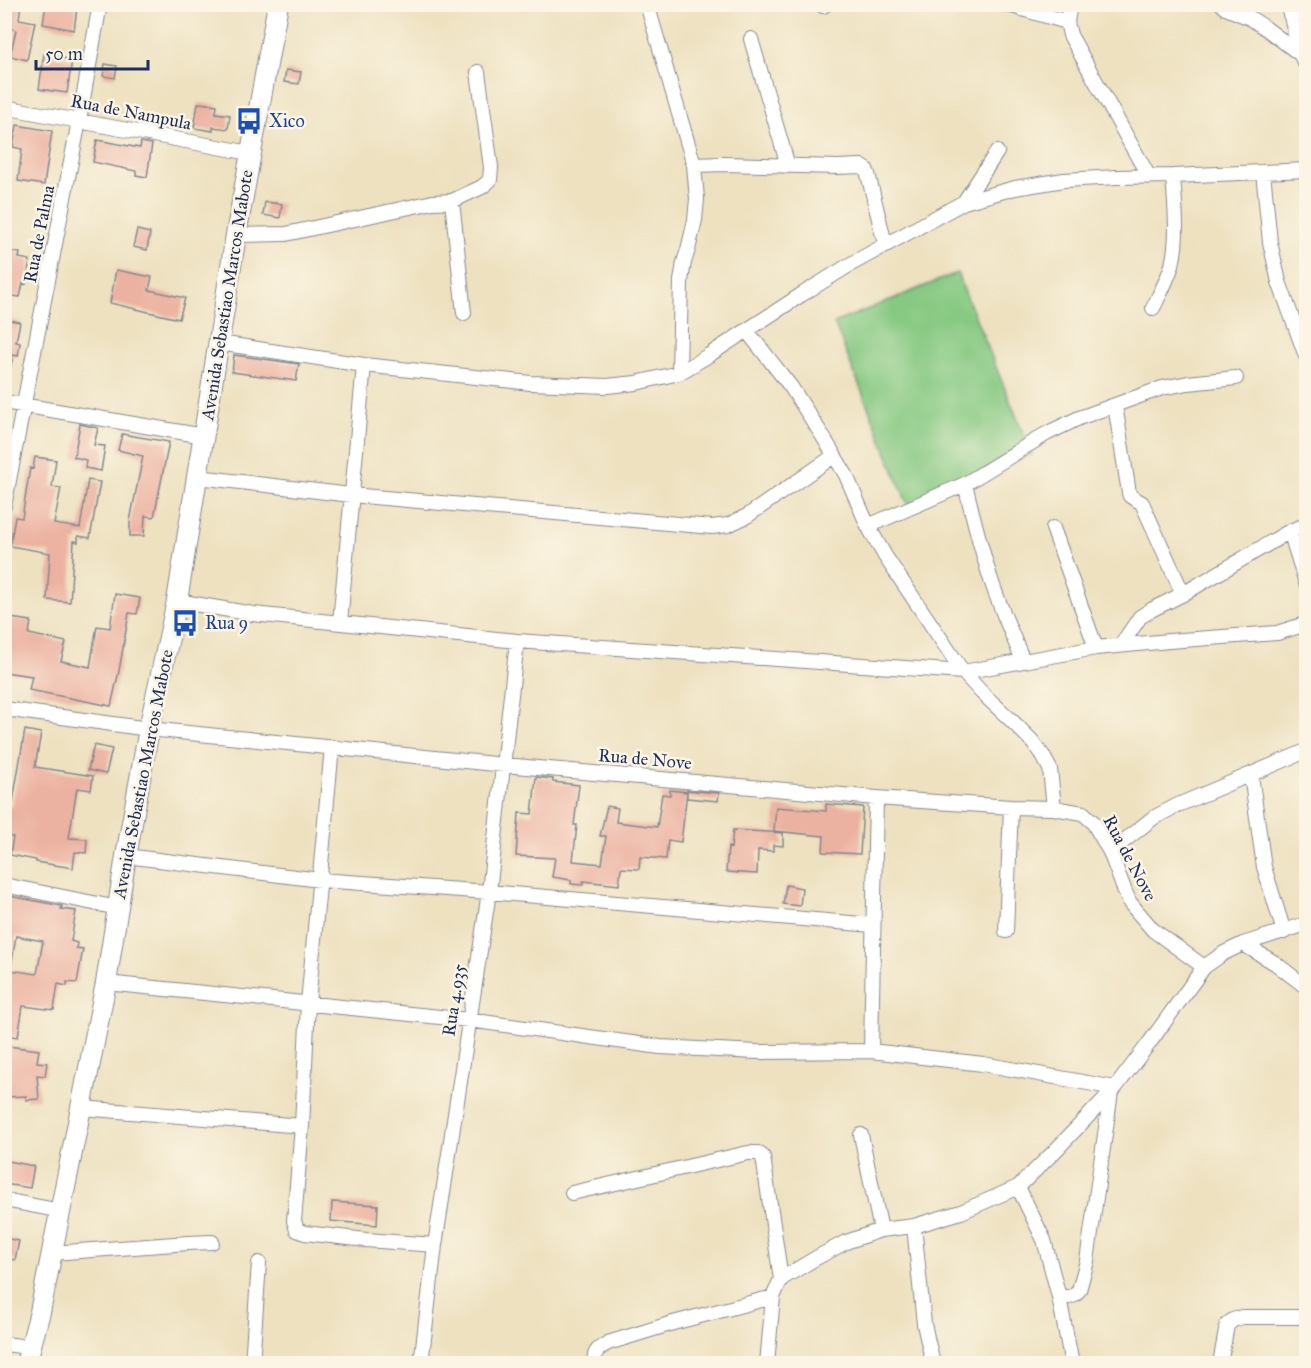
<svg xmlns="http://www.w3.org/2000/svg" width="1311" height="1368" font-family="'IM FELL Great Primer',serif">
  <rect width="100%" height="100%" fill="#fcf5e5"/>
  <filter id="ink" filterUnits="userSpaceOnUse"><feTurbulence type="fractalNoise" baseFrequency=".0167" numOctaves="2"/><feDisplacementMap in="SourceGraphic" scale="12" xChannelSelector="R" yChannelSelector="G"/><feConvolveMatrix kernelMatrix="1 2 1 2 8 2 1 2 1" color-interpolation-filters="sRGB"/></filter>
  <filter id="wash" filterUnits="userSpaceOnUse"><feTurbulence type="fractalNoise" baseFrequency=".008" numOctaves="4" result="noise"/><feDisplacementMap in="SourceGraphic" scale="24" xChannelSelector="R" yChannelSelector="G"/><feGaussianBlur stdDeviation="1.35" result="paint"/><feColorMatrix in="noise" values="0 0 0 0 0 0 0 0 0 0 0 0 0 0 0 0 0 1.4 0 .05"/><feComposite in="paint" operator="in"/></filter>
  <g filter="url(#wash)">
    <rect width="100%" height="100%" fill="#ede1c0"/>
    <path fill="#86c982" stroke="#507c70" stroke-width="1.5" d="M957,273L1032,454L908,505L834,323Z"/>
    <g id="blocks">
      <path fill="#ecb2a1" d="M8,4H21L19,19L35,22L27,60L10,56L16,30L8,28L9,23L4,22V7L8,8Z
        M46,4H56L77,8L74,30L43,24Z
        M44,54L72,60L67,93L39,89Z
        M105,64L117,66L115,78L103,76Z
        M286,70L301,72L299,84L284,82Z
        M198,103L217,105L216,113L230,115L228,129L213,127V131L194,128Z
        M17,125L52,131L44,185L18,181L22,149L13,147Z
        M97,140L140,148L141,142L152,144L147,177L136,175V171L93,162Z
        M265,202L282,204L280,218L263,215Z
        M137,230L150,233L147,250L133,247Z
        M4,250L20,253L19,258L30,260L26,284L23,283L20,297L4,295Z
        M116,270L152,277L149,290L185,298L179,319L110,303Z
        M4,319L20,322L16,342L20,343L18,356L13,355L10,370H4Z
        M234,355L299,364L296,381L232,372Z
        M80,424L98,428L94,445L105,446L101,471L85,468L86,460L74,457Z
        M122,434L169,442L154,517L145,516L144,536H130V521L143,456L118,450Z
        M35,457L56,460L52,487L61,488L54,524L80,528L88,480L100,482L90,538L78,536V542L74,541L70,602L47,600L50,553L10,546L15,517L22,518L30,468L33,469Z
        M115,594L140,598L137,614L129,613L119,671L111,706L29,690L32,676L4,672V617L31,621L29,634L66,642L61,661L90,667L97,626L110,628Z
        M25,730L41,733L35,767L93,776L91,790L77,788L69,838L87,839L86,853L75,852L73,868L36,862V860L10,855L13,837L4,836V806L12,807Z
        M94,745L112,749L106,774L88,770Z
        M536,777L553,779V782L579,785L574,825H577L573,861L602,864L606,836H600L607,806L618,808L616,822L657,827L662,794L670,795V790L687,792L681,842L668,840L666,859L640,857L639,869L621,868L619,885L583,881V885L571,884V880L552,877L555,858L516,856L519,813L532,814Z
        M687,790L719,793L718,801L687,798Z
        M826,804L863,807L860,854L823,852L824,836L774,831L776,807L826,811Z
        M733,830L783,833V846L773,845V851L758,850L757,874L726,872L728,847L731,848Z
        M786,885L802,888L800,906L783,904Z
        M4,895L62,906L61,909L76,911L71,941L77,943L76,948L83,949L77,983L67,982V986L58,984L54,1010L23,1006L18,1037L4,1035V969L37,974L43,941L16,936L11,967H4Z
        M7,1046L39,1050L37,1062L47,1063L45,1076L37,1075L39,1099L26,1100V1096L7,1097L4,1071Z
        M8,1161L34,1166L30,1188L4,1184V1171H6Z
        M332,1202L378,1205L377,1225L331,1221Z
        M4,1238L19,1241L15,1260L4,1258Z"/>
    </g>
  </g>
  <g filter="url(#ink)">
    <use href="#blocks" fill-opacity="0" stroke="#84888f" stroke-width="1.5"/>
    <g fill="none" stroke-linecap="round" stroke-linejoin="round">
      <defs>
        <path id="street" d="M647,4L694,165L697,199L695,220L688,250L684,262L681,281L679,373
          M1005,4L1067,22
          M1070,4L1067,22L1070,35L1149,177
          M1222,4L1226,8L1250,18L1264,27L1300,54L1306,65
          M1288,4L1300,54
          M823,6L826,4
          M1290,15L1306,12
          M751,39L788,166
          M4,107L250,153
          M694,165L724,164L838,167L861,166L866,169L868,174L885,244
          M1263,172L1270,242L1279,282L1306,356
          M452,201L482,187L490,180L491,167L478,72
          M964,202L997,152
          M236,235L286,234L433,202L452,201L464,313
          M1153,308C1160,294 1167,281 1172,265C1179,237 1175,205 1173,176
          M747,331L791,387L822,435L846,475L868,526L885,556L963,672L982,693L1011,720L1032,741L1043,756L1050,769L1054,808
          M219,343L364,365L531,383L607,386L636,383L679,373L709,355L801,295L851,264L964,202L1015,188L1064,180L1117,177L1173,176L1306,170
          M4,402L204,436
          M1115,405L1129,493L1130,496L1142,503L1183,594
          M198,477L351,495L712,527L728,525L747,516L834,456
          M965,484C973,517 981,550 992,583C1001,609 1012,635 1023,660
          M4,506L79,121L100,4
          M868,526L965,484L1046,434L1079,418L1162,388L1188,383L1236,378
          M1053,528L1096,648
          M1290,531L1306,583
          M177,601L253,614L517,641L963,672L1096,648L1169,641L1277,633L1306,624
          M340,622L364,365
          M1121,645L1140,617L1151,610L1183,594L1290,531L1306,525
          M4,709L149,729L504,765L876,798L1011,807L1054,808L1083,813L1093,822L1110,852L1125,892L1130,903L1153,930L1204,967
          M332,747L308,1003L302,1126L294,1221L297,1230L305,1233L366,1240L435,1245
          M1251,775L1264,867L1284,932
          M1110,852L1153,818L1178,805L1306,751
          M126,856L320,880L489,892L873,925
          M4,885L118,908
          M1006,931L1011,807
          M1243,944L1275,963L1306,987
          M106,983L469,1020L660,1047L757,1052L871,1051L983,1064L1115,1088
          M871,1051L876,798
          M81,1108L302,1126
          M861,1135L881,1230
          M1018,1187L1044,1240L1059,1297L1072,1364
          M572,1193L748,1153H758L763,1157L781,1279L773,1297L767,1364
          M4,1200L61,1211
          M914,1226L924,1324L933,1364
          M52,1253L188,1243L212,1242
          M781,1279L816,1258L846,1242L881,1230L914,1226L961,1212L1018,1187L1054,1152L1115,1088L1150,1042L1204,967L1224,953L1243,944L1306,924
          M1059,1297H1069L1075,1295L1079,1290L1087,1261L1111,1092
          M4,1344L29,1347
          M252,1364L259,1263
          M421,1364L435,1245L489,892L517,641
          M595,1364C593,1351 598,1349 608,1343L673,1323L773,1297
          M1220,1364L1227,1325L1233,1320L1242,1317H1306"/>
        <path id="secondary" d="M26,1364L40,1312L106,983L126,856L149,729L177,601L236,235L278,4"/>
      </defs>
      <use href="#street" stroke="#84888f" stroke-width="16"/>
      <use href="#secondary" stroke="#84888f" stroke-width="22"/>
      <use href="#street" stroke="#fff" stroke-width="14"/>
      <use href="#secondary" stroke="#fff" stroke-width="20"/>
    </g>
  </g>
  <defs>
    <symbol id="bus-bare" viewBox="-9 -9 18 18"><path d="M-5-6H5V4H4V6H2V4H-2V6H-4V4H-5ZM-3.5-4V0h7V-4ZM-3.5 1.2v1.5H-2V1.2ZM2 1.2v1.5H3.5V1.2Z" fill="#1a4fb4" stroke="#fcf5e5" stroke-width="2.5" paint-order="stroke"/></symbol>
  </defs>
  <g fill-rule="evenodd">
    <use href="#bus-bare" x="230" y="102" width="38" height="38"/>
    <use href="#bus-bare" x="166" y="604" width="38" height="38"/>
  </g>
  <g text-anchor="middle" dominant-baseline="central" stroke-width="5" stroke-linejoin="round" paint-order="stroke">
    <g font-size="18" fill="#1b2f5e" stroke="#fcf5e5">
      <text transform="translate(131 112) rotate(11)">Rua de Nampula</text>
      <text transform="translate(39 234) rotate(-79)">Rua de Palma</text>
      <text transform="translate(227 295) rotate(-81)">Avenida Sebastiao Marcos Mabote</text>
      <text transform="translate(645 759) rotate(5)">Rua de Nove</text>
      <text transform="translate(143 774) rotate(-79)">Avenida Sebastiao Marcos Mabote</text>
      <text transform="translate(1130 858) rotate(62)">Rua de Nove</text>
      <text transform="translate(454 1000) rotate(-81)">Rua 4.935</text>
    </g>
    <g font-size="18" fill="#164399" stroke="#fcf5e5" text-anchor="start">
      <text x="269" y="121">Xico</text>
      <text x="205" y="623">Rua 9</text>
    </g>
  </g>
  <rect width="1311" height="1368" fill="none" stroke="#fcf5e5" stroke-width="24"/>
  <path d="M36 60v9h112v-9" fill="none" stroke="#1b2f5e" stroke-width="3"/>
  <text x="45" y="60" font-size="18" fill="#1b2f5e" stroke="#fcf5e5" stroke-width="4.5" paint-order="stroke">50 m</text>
</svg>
